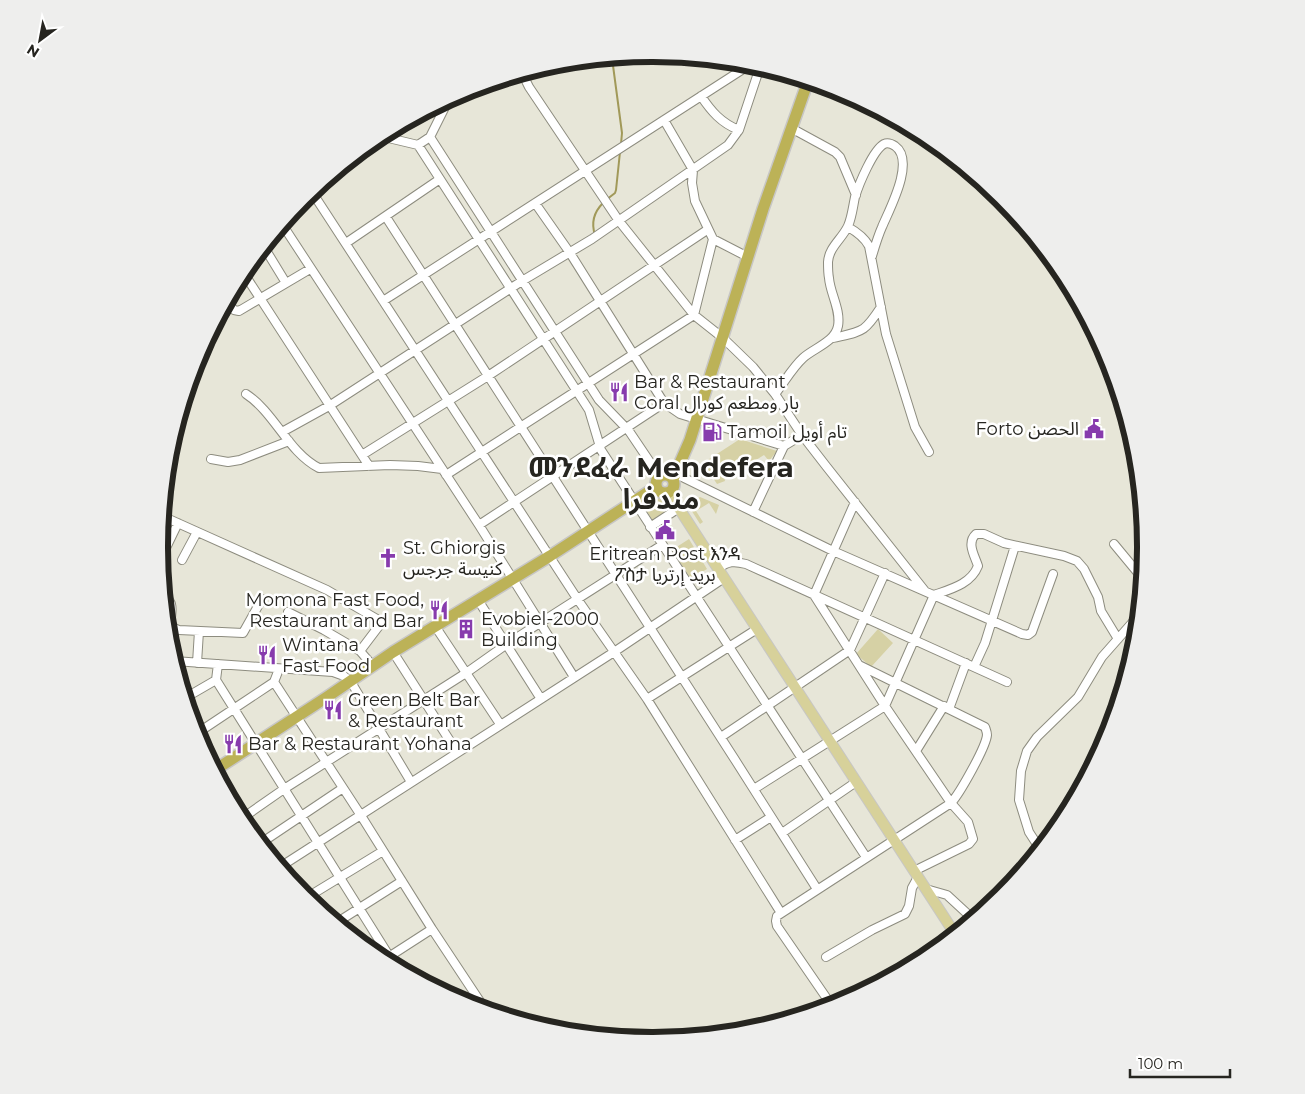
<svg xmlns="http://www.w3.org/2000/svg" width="1305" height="1094" font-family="Montserrat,'Noto Sans Arabic','Noto Sans Ethiopic',sans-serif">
  <rect width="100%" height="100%" fill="#e7e6d8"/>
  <path fill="#d6d1a5" d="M740,439L777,451L769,461L764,455L740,470L724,477L725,481L717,484L703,463Z
    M700,497L719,505L716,514L709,503L696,511L703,522L700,524L688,505Z
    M660,498C679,505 662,516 653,521L643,505L651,500Z
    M689,539L707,569L691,579L672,550Z
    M878,629L893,643L871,667L856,654Z"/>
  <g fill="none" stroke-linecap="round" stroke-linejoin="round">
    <path stroke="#a19959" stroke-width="2" d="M612,58L622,133L621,144
      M606,200L615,193L616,190L620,152
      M595,235C591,223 594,212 603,203"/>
    <defs>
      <path id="minor" d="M529,72L526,81L529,87L619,221L694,315L723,338L753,367L775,394L802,435L826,466L925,591
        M701,96C711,111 721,123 739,130L760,67
        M664,120L693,170L692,183L695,201L713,239L748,257
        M791,128L835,152L840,157L856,195
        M380,136L418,145L589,410L601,450L866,857
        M430,137L599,400L629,431L660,477
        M418,145L430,137L449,99
        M312,192L578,600L647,699L781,913
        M535,203L570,253L664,403L680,414L784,446
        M386,217C530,441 675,664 817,889
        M282,224L479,525L574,677
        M848,227C857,232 864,237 869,246L886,334L915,427L929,452
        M346,243L440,179
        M264,247L286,283
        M243,272L369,466
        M383,301L751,64
        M227,302L234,310L239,311L310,269
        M833,338C863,331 864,333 881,307
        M246,394C275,413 288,452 319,468L390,465L418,466L442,469
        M775,394C784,383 792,368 803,358C814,348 835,342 838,326C841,310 830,293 829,278C828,273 828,267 828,262C829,247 842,239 848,226C852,217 853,206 855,197C859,184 873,150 884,144C888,142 892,144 895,146C916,161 889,210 882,227C878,236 875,246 872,256
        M282,432L329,406L522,281L592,239L728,145L739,130
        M362,455L488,376L707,230
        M211,459L228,462L240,460L289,441
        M676,474L833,551L1022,634L1028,635L1032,632L1053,574
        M446,475L694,315L713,239
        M855,502L814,595L885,706L951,803L968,822L973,839L969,844L914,871
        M753,512L784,446L802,435
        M162,516L327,590L382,622L360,651
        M479,525L664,403
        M650,527L679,508
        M1114,544L1143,579
        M164,552L178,523
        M182,560L197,532
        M718,569C728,561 734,561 746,564L1007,682
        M164,593C166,596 170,601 171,604C174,615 165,626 179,630L243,633L262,599
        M478,600L541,699
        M288,612L324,630L360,651L373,666
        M435,626L500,724
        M393,652L457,752
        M174,661L333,672L344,676L351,682L411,782
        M197,663L199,631
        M218,664L216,680L396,967
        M974,667L985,643L1015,546
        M274,682L360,814L432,929L485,1009
        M185,698L216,680
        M647,699L757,629
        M949,709L966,663
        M196,734L274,682L279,669
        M721,737L850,650L885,573
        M916,751L944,706
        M754,789L885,706L934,595C951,589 971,584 978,566C975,556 966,543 976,534H984L1004,543L1064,556L1077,561L1084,569L1098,597L1101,611L1118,639
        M241,819L284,789L466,673L507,644L662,545
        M782,833L856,782
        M735,840L771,817
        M261,843L343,788
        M1040,849L1029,832L1019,800L1021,771L1027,751L1037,737L1078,697L1102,657L1139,615
        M280,867L614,652L724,578
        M926,889L947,895L973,919
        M306,898L383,851
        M336,923L402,881
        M826,957L872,930L905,914L909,906L912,888L918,877
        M384,960L432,929
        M832,1006L777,926L776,921L777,916L951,803C960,793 986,747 987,735C987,732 986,730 985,727L859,665"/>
      <path id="major" d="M669,493L955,934"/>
      <path id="highway" d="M656 484a9 9 0 1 1 18 0a9 9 0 1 1-18 0Z
        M673,479L690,440L763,209L808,81
        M215,770L327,697L393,652L550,556L656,487"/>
    </defs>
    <use href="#minor" stroke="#8d8c7f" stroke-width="10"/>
    <use href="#major" stroke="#c7c6c5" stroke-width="12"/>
    <use href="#highway" stroke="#c7c6c5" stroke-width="14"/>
    <use href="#minor" stroke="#fff" stroke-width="8"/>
    <use href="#major" stroke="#d7d19a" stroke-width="10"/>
    <use href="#highway" stroke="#bcb257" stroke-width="11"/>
  </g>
  <defs>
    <symbol id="restaurant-bare" viewBox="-9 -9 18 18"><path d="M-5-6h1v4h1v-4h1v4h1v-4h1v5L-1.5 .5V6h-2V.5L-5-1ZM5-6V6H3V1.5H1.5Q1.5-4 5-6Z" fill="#873bad" stroke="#fff" stroke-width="2.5" paint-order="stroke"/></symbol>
    <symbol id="civic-bare" viewBox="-9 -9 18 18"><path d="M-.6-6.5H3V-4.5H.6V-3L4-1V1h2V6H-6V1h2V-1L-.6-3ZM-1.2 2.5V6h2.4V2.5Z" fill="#873bad" stroke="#fff" stroke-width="2.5" paint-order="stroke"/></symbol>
    <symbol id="fuel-bare" viewBox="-9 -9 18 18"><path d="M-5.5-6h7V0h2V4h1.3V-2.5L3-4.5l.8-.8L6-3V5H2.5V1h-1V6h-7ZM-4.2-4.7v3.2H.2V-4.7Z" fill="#873bad" stroke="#fff" stroke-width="2.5" paint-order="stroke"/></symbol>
    <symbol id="church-bare" viewBox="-9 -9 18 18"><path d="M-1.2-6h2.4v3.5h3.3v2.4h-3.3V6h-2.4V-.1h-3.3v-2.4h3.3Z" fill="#873bad" stroke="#fff" stroke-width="2.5" paint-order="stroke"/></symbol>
    <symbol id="building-bare" viewBox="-9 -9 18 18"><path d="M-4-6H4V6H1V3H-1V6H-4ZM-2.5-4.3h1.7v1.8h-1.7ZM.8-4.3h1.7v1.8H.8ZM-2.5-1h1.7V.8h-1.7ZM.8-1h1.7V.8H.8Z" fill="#873bad" stroke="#fff" stroke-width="2.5" paint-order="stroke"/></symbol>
  </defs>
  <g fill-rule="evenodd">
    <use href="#restaurant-bare" x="605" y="378" width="28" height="28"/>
    <use href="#civic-bare" x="1080" y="415" width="28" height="28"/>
    <use href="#fuel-bare" x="698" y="418" width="28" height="28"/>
    <use href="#civic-bare" x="651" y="516" width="28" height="28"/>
    <use href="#church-bare" x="374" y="544" width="28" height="28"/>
    <use href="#restaurant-bare" x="425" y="596" width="28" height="28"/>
    <use href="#building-bare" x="452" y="615" width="28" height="28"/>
    <use href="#restaurant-bare" x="253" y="641" width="28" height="28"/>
    <use href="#restaurant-bare" x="319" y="696" width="28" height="28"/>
    <use href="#restaurant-bare" x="219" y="730" width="28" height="28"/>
  </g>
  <g text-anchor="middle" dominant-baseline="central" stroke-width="5" stroke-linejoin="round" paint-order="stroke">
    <g font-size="18" fill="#262520" stroke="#fff" text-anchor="start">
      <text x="634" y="382">Bar &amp; Restaurant<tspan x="634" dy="21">Coral بار ومطعم كورال</tspan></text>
      <text x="1079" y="429" text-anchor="end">Forto الحصن</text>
      <text x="727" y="432">Tamoil تام أويل</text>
      <text x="403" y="548">St. Ghiorgis<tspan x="403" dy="21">كنيسة جرجس</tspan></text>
      <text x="665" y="554" text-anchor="middle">Eritrean Post እንዳ<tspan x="665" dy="21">ፖስታ بريد إرتريا</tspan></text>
      <text x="424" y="600" text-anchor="end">Momona Fast Food,<tspan x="424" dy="21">Restaurant and Bar</tspan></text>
      <text x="481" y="619">Evobiel-2000<tspan x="481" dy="21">Building</tspan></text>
      <text x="282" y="645">Wintana<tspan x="282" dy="21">Fast Food</tspan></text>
      <text x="348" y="700">Green Belt Bar<tspan x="348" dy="21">&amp; Restaurant</tspan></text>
      <text x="248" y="744">Bar &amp; Restaurant Yohana</text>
    </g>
    <g font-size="28" font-weight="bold" fill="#262520" stroke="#fff">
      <text x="661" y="467">መንደፈራ Mendefera<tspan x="661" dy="32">مندفرا</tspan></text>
    </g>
  </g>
  <path d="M0 0H1305V1094H0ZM652 62H653A484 484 0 0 1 1137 546V548A484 484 0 0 1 653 1032H652A484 484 0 0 1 168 548V546A484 484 0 0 1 652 62Z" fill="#eeeeed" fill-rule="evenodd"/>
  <path fill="none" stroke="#262520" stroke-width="6" d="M652 62H653A484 484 0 0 1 1137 546V548A484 484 0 0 1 653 1032H652A484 484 0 0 1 168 548V546A484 484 0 0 1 652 62Z"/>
  <g transform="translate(40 40) rotate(212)" stroke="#ffffff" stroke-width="4" paint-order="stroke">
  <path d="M0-4L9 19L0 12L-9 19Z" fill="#262520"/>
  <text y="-8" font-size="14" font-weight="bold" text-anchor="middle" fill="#262520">N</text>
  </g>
  <path d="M1130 1069v8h100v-8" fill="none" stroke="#262520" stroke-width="2.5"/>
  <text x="1138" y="1069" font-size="15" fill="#262520" stroke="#ffffff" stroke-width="4" paint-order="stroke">100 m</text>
</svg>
